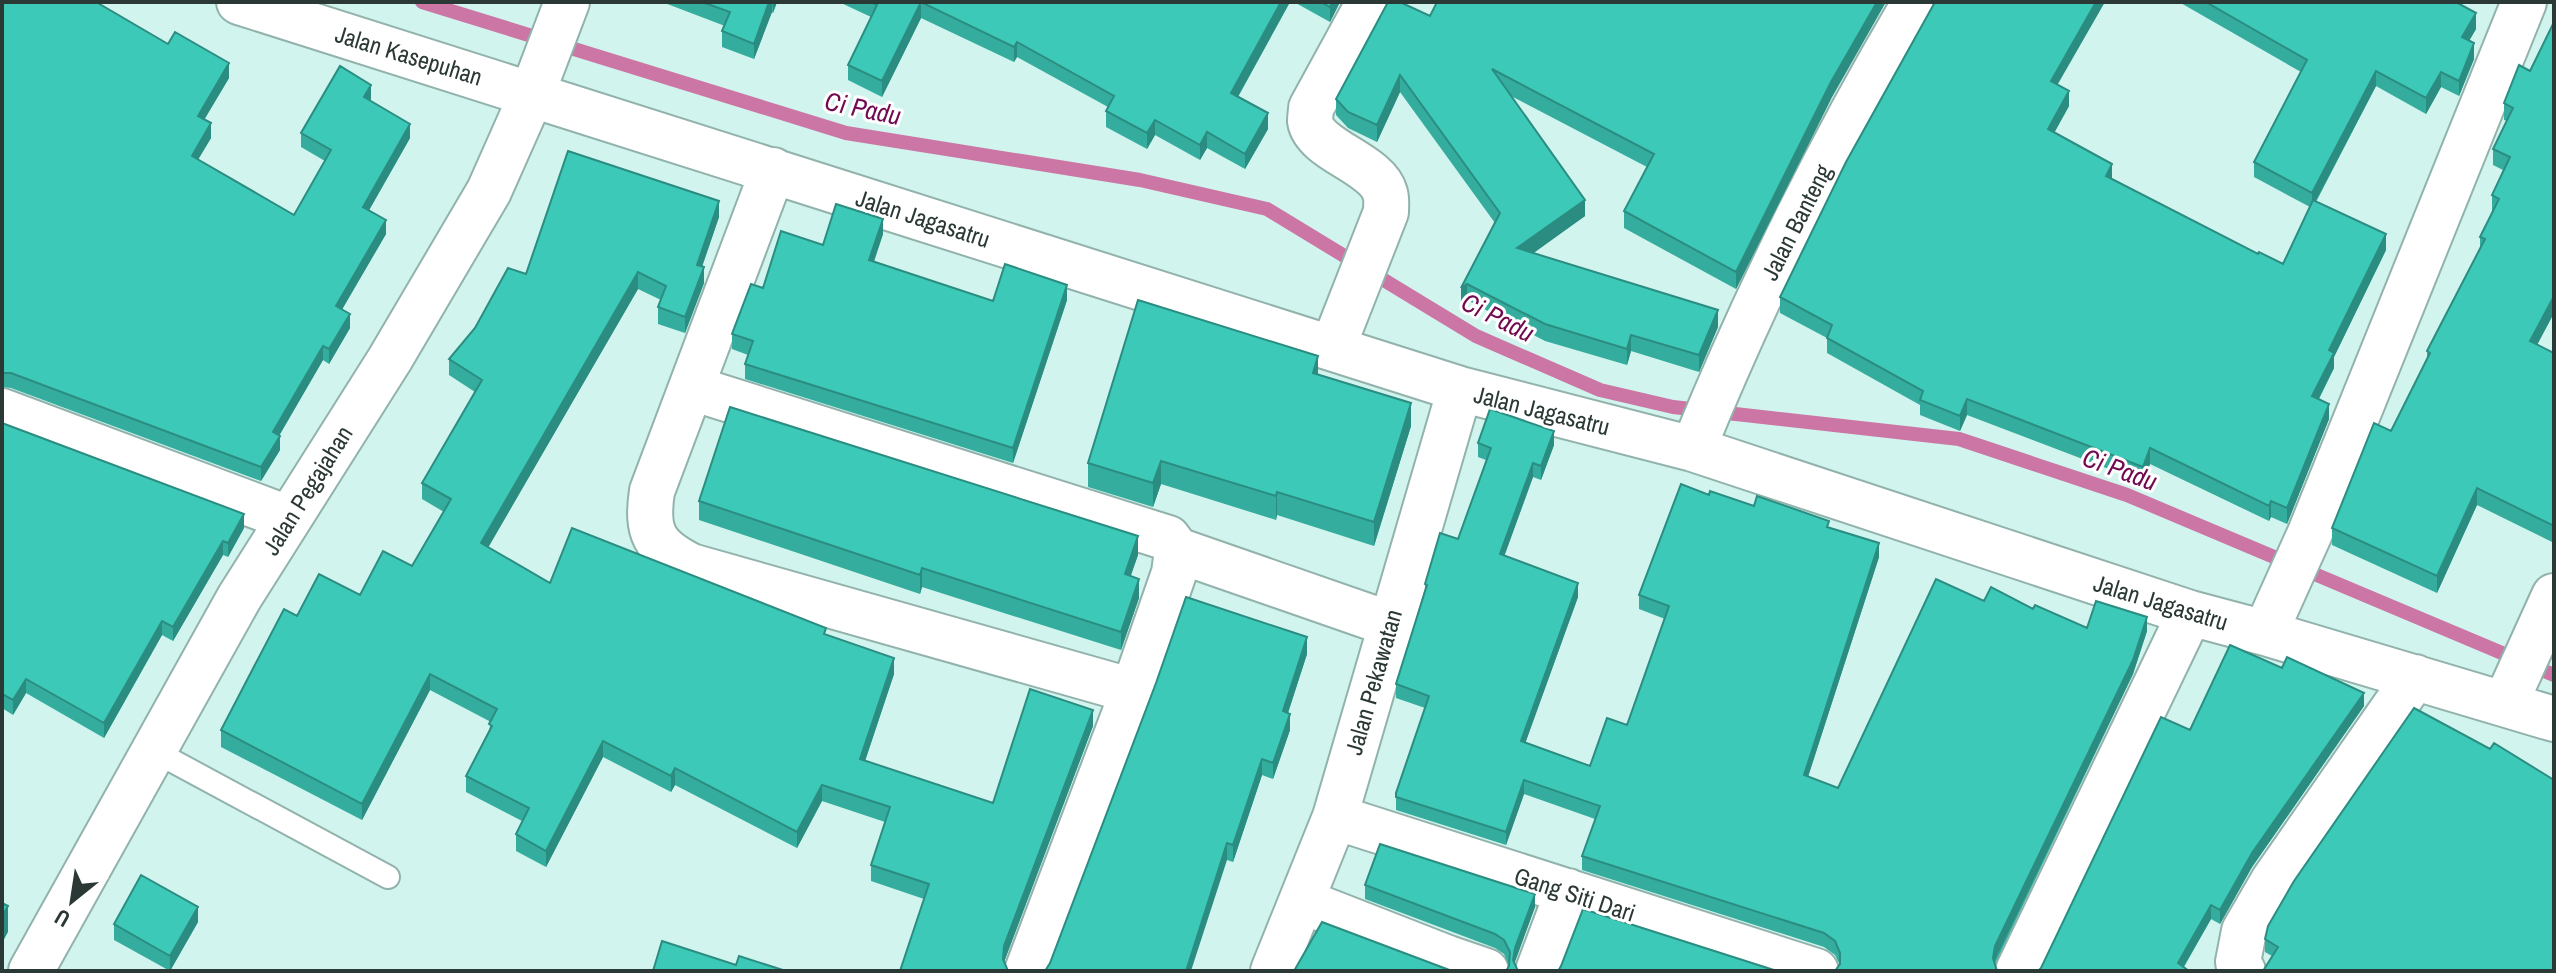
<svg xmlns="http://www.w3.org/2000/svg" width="2556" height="973" font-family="'Archivo Narrow',sans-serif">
  <rect width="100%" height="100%" fill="#d2f4ee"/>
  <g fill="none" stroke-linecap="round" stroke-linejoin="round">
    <path stroke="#cb76a4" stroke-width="14" d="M422,2L846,133L1140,180L1267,209L1476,336L1600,390L1673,407L1959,439L2127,495L2554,675"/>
    <defs>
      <path id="lane" d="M154,751L388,877"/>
      <path id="street" d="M239,2L1460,389L1693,449L2190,613L2265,633L2554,719
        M773,170L652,491C646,532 653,547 691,566L1133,691
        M1333,347L1386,212C1386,206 1387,199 1385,193C1377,163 1315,151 1310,121C1310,116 1311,112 1311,108L1369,2
        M692,388L1168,538L1177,550L1390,624
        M2,411L288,518
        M1693,449C1756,295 1830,145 1915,2
        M2265,633L2310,533L2524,2
        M2505,704L2554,596
        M1335,817L1816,971
        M1302,901L1448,958L1486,971
        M1027,971L1133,691L1174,573L1177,550
        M1273,971L1335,817L1460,389
        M1538,971L1568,891
        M2018,971L2190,613
        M2243,971L2238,962L2244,931L2273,881L2415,677"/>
      <path id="secondary" d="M31,971L239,598L390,359L489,191L532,94L567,2"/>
    </defs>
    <use href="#lane" stroke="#92b2ac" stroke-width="26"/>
    <use href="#street" stroke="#92b2ac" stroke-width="48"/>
    <use href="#secondary" stroke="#92b2ac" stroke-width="48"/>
    <use href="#lane" stroke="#fff" stroke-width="22"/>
    <use href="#street" stroke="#fff" stroke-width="44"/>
    <use href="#secondary" stroke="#fff" stroke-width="44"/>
  </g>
  <path fill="#34ad9e" d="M2,2L229,78L204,120L211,138L198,159L294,215L325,161L301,147V133L371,99L370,101L410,138L369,210L386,234L342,309L350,328L329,364L323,360L279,436L280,450L261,481L11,388L2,387Z
    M662,2H777L773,13L772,12L754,59L722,47V31L725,26Z
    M839,2H1290L1238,97L1268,129L1245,169L1207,148L1200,160L1155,135L1147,149L1106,127V111L1108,107L1017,57L1014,62L921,18L882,97L848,80V65L871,17Z
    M1294,2H1340L1330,22Z
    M2179,2H2460V4L2476,29L2469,41L2474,59L2459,96L2441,87L2426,114L2376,86L2316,202L2386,250L2334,357V368L2319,399L2329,419L2287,524L2271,517L2269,521L2150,464L2143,482L1967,415L1960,431L1920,415V405L1827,353V338L1780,313V297L2058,84L2069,106L2054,133L2112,180L2258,254L2283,264L2310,207L2254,177V162L2301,72Z
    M1430,16L1831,99L1736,289L1624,228V211L1647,167L1511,96L1585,216L1533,253L1718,327L1699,372L1631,351L1627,365L1545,341L1467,300L1461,305V288L1495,223L1400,92L1377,142L1348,128L1336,115V99Z
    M2554,22V313L2537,345L2554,353V543L2477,505L2437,593L2332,545V528L2391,431L2427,359V351L2480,249V237L2492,212V195L2503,170L2493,165V149L2507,121L2504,120V103L2530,71Z
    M719,217L702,267L704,283L685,333L658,324V307L661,300L638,289L488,547L550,583L826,635L894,674L865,761L993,803L1093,726L1004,962L924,899L871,881V865L885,822L822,801L797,848L675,785L671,792L603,757L546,867L516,851V834L522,821L466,792V776L489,730L491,722L430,690L362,820L221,747V730L297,616L360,595L412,566L444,512L422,499V483L475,392L449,375V359L526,274Z
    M883,234L874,262L993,301L1067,300L1013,463L745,379V364L748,355L732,349V334L763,288L823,245Z
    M1318,375L1411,426L1374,546L1277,515L1276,520L1161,484L1153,507L1088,487V463Z
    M2,423L244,528L228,557L223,555L173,641L162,635L104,738L26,693L13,715L2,708Z
    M1478,443L1554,445L1541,480L1533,477L1504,556L1578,597L1525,743L1590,766L1627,725L1665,619L1639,609V595L1709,495L1829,527L1879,557L1808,777L1838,788L1984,601L2033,609L2087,628L2147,631L2133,674L1995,964L1840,965L1835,955L1824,947L1582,870V856L1595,819L1524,794L1506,845L1396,810V793L1425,708L1396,698V684L1425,591V584L1458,539L1486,460L1478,457Z
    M699,501L1138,555L1130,576L1139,598L1121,650L922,587L920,594L699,520Z
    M1307,654L1288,713L1290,730L1273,779L1262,775L1233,862L1227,860L1045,971Z
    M2364,706L2252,867L2220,924L2211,919L2184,967L2041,968L2190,730Z
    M2490,749L2272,956L2265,952V939Z
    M1365,885L1535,907L1514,963L1509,966L1504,954L1495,948L1365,899Z
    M198,922L170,971L114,940V924Z"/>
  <path fill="#2b8d81" d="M769,2H772V12L754,59V44Z
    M773,2H777L773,13Z
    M921,2V18L882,97V81Z
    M1281,2H1290L1231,109V93Z
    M1332,2H1340L1330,22V7Z
    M1877,2H1886L1831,99L1736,289V272L1831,82Z
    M2096,2H2105L2051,96V81Z
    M2476,13V29L2462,53V37Z
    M1017,42V57L1014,62V47Z
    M2474,43V59L2459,96V81Z
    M229,63V78L198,130V116Z
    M2376,71V86L2312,208V193Z
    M2441,72V87L2426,114V98Z
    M1400,75V92L1377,142V125Z
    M371,85V99L364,112V97Z
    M2069,91V106L2048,144V129Z
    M1268,113V129L1245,169V154Z
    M1155,120V135L1147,149V133Z
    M211,123V138L192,170V156Z
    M410,124V138L363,221V207Z
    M1207,132V148L1200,160V145Z
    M2112,164V179L2106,176Z
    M1585,200V216L1517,265V248Z
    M719,201V217L697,281V265Z
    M883,219V234L869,275V260Z
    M386,220V234L336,320V306Z
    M2386,234V250L2334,357V368L2312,412V396L2329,350Z
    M704,267V283L685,333V317Z
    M638,272V289L481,560V543Z
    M1467,284V300L1461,305V288Z
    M1067,285V300L1013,463V448Z
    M2554,296V313L2530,358V341Z
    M1718,310V327L1699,372V355Z
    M350,314V328L329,364V349Z
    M1631,335V351L1627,365V349Z
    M323,346V360L273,446V432Z
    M1318,356V380L1313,373Z
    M1967,399V415L1960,431V416Z
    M1411,403V426L1374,546V522Z
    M2329,404V419L2287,524V508Z
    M1554,431V445L1541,480V466Z
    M280,436V450L261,481V467Z
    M2150,448V464L2143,482V467Z
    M1161,461V484L1153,507V483Z
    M1533,463V477L1500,568V554Z
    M2477,488V505L2437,593V576Z
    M1277,492V515L1276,520V496Z
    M2271,501V517L2269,521V506Z
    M244,514V528L228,557V543Z
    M1138,536V555L1125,593V574Z
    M223,541V555L173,641V627Z
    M1879,543V557L1804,789V775Z
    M922,568V587L920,594V575Z
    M1139,579V598L1121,650V632Z
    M1578,583V597L1521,755V741Z
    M2147,617V631L2133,674L1995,960L1993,971V958L1995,946Z
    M162,621V635L104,738V723Z
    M1307,637V654L1283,728V711Z
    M894,658V674L860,776V759Z
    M430,674V690L362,820V804Z
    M26,679V693L13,715V700Z
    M2364,693V706L2252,867L2220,924V910L2252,853Z
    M1093,710V726L1004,962L1003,959L1004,946Z
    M1290,714V730L1273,779V763Z
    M603,741V757L546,867V851Z
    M1262,759V775L1233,862V845Z
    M675,768V785L671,792V776Z
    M1524,780V794L1506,845V832Z
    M822,785V801L797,848V832Z
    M1227,843V860L1191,971H1186Z
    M1535,894V907L1515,962L1513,971L1515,948Z
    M2211,905V919L2181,971L2178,963Z
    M8,906V932L2,943V917Z
    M198,907V922L170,971V956Z"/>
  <path fill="#3dc9b8" stroke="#2b8d81" stroke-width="2" d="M2,2H96L168,44L175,32L229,63L198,116L211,123L192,156L294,215L331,150L301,133L340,66L371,85L364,97L410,124L363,207L386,220L336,306L350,314L329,349L323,346L273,432L280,436L261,467L11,373H2Z
    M702,2H769L754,44L722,31L730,12Z
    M871,2H1281L1231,93L1268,113L1245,154L1207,132L1200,145L1155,120L1147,133L1106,111L1114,96L1017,42L1014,47L921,2L882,81L848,65L877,5Z
    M1321,2H1332L1330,7Z
    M1388,2H1400L1430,16L1437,2H1877L1831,82L1736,272L1624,211L1654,154L1492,69L1585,200L1517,248L1718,310L1699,355L1631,335L1627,349L1545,324L1467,284L1461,288L1500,213L1400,75L1377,125L1348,112L1336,99Z
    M1935,2H2096L2051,81L2069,91L2048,129L2112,164L2106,176L2258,254L2259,252L2283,264L2313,200L2386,234L2329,350L2334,353L2312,396L2329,404L2287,508L2271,501L2269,506L2150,448L2143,467L1967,399L1960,416L1920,400L1923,391L1827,338L1832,325L1780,297L1846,162Z
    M2206,2H2456L2476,13L2462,37L2474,43L2459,81L2441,72L2426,98L2376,71L2312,193L2254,162L2307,60Z
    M2554,22V296L2530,341L2554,353V526L2477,488L2437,576L2332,528L2374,423L2391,431L2430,353L2427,351L2485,239L2480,237L2499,199L2492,195L2510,157L2493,149L2513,108L2504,103L2519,65L2530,71Z
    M568,151L719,201L697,265L704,267L685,317L658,307L666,286L638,272L481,543L550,583L572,528L826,628L824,634L894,658L860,759L993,803L1030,689L1093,710L1004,946L1003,959L1008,971H900L929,884L871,865L890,807L822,785L797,832L675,768L671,776L603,741L546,851L516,834L529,808L466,776L492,726L489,724L497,709L430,674L362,804L221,730L284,609L297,616L319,574L360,595L383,551L412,566L451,499L422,483L482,380L449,359L475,328L508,268L526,274Z
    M836,204L883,219L869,260L993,301L1005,264L1067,285L1013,448L745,364L753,341L732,334L751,284L763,288L781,231L823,245Z
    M1138,300L1318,356L1313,373L1411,403L1374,522L1277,492L1276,496L1161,461L1153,483L1088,463Z
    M730,407L1138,536L1125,574L1139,579L1121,632L922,568L920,575L699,501Z
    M1490,409L1554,431L1541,466L1533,463L1500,554L1578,583L1521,741L1590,766L1607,718L1627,725L1669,606L1639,595L1681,484L1709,495L1710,491L1754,506L1757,496L1829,521L1827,527L1879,543L1804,775L1838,788L1936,579L1984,601L1991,587L2033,609L2035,605L2087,628L2096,601L2147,617L2133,660L1995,946L1993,958L1997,971H1835L1840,964V953L1835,941L1824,933L1582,856L1600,806L1524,780L1506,832L1396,797V793L1429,696L1396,684L1427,585L1425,584L1440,533L1458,539L1491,448L1478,443Z
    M2,423L244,514L228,543L223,541L173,627L162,621L104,723L26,679L13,700L2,694Z
    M1186,597L1307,637L1283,711L1290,714L1273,763L1262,759L1233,845L1227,843L1186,971H1045L1050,963L1156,683Z
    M2230,645L2282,668L2287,657L2364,693L2252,853L2220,910L2211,905L2178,963L2189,971H2038L2041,968L2161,717L2190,730Z
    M2414,708L2490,749L2494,743L2554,780V971H2263L2278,947L2265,939L2268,926L2294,881Z
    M1380,844L1535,894L1515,948L1513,960L1518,971H1506L1509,966L1510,952L1504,940L1495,934L1365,885Z
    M141,875L198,907L170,956L114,924Z
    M2,903L8,906L2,917Z
    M1583,909L1777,971H1558L1561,966Z
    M1322,922L1452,971H1294Z
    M662,941L736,965L739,956L786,971H653Z"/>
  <g text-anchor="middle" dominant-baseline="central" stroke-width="6" stroke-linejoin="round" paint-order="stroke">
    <g font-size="24" fill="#2b3936" stroke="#fff">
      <text transform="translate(409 55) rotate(17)">Jalan Kasepuhan</text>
      <text transform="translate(923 218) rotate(18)">Jalan Jagasatru</text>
      <text transform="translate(1796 222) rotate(-63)">Jalan Banteng</text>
      <text transform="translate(1542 410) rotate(14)">Jalan Jagasatru</text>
      <text transform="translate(307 490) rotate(-58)">Jalan Pegajahan</text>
      <text transform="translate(2161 602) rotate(17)">Jalan Jagasatru</text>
      <text transform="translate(1373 682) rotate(-74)">Jalan Pekawatan</text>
      <text transform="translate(1575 894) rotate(18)">Gang Siti Dari</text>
    </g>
    <g font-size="26" font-style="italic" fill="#72084f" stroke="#fff">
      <text transform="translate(863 108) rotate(12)">Ci Padu</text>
      <text transform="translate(1498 317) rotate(27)">Ci Padu</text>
      <text transform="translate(2120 469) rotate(20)">Ci Padu</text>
    </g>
  </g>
  <rect width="2556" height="973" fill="none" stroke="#2b3936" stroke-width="8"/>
  <g transform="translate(72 901) rotate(210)" stroke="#ffffff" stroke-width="6" paint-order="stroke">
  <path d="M0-6L14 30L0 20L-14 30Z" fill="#2b3936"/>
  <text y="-12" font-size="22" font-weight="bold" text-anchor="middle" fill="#2b3936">U</text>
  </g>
</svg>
